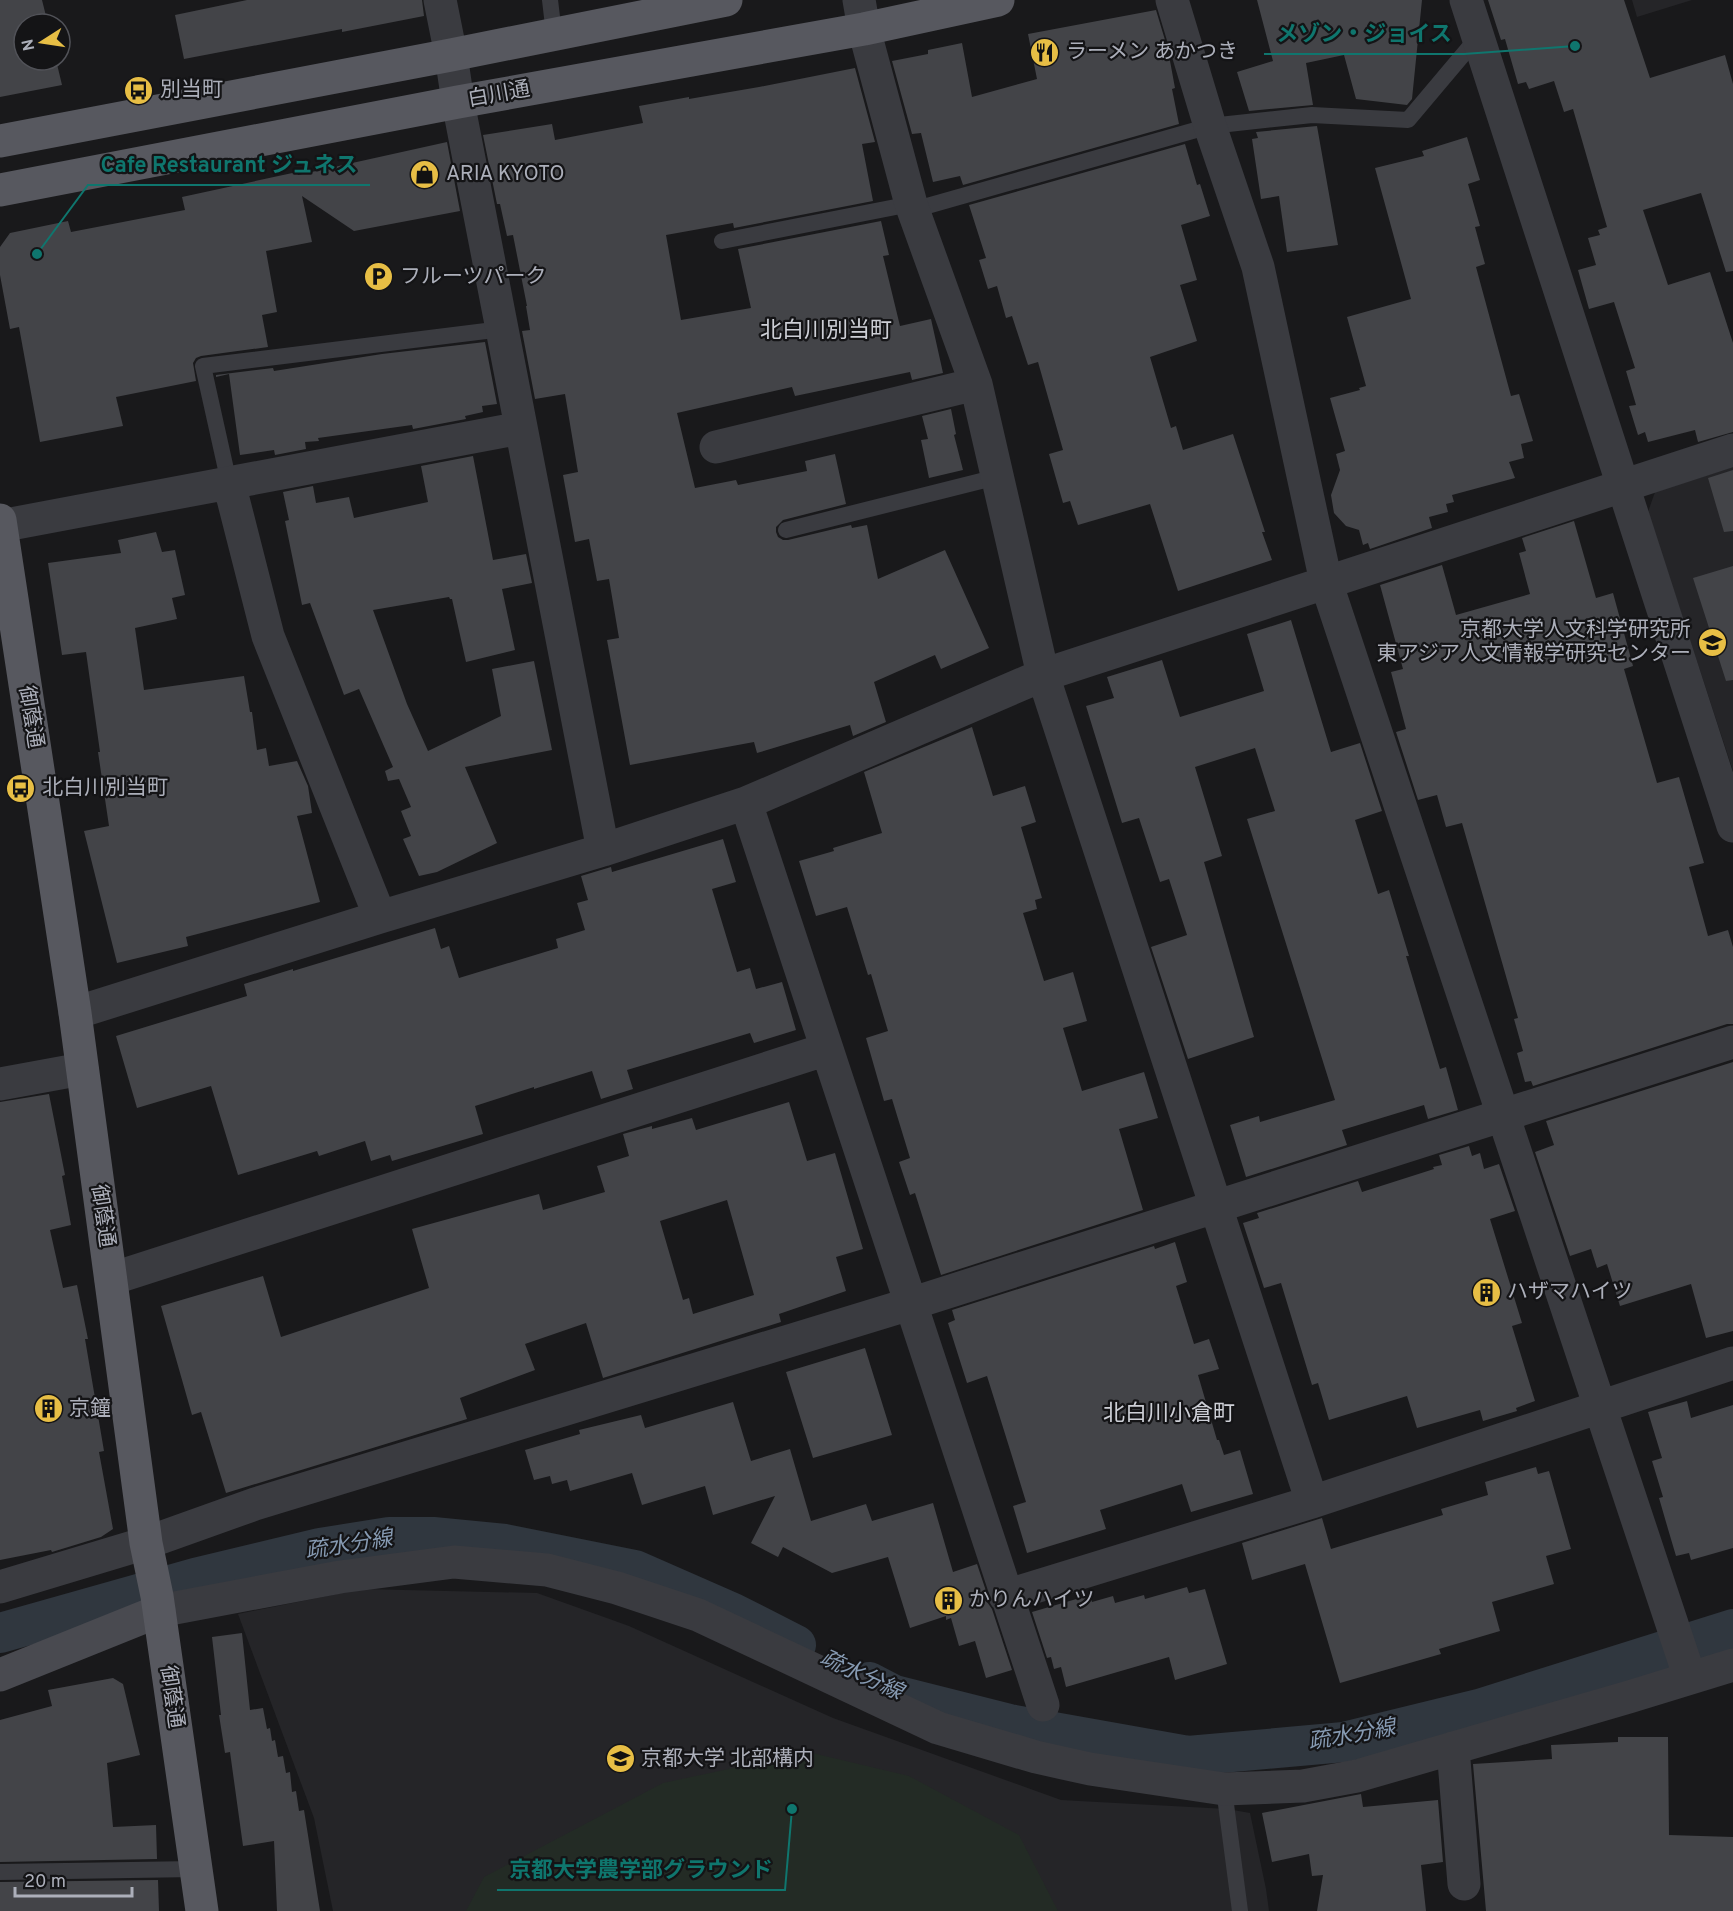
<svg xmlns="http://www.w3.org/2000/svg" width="1733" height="1911" font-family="Overpass,'Noto Sans JP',sans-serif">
  <rect width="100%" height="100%" fill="#19191b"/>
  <path fill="#252528" d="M1632,0H1692L1637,17Z
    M1733,467V771L1648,512L1655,492Z
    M362,1589L537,1593L629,1626L833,1718L1061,1800L1227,1809L1250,1813L1266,1889L1269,1911H333L314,1818L238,1614Z"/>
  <path fill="#232b25" d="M808,1752L909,1776L1019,1835L1058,1911H466L484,1877L663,1783Z"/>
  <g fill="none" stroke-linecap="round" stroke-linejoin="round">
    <path stroke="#30373f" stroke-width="40" d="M0,1633L195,1578L320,1548L389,1537H433L505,1544L635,1570L733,1613L796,1645
      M869,1682L894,1695L1009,1724L1188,1756L1344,1742L1479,1709L1733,1629"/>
  </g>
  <path fill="#434448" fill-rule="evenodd" d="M0,0H42L48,24H24V60H56L62,85L0,97Z
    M247,0H422L424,16L342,32V29L184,59L175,15Z
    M1257,0H1422L1412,99L1407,105L1356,99L1344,55L1306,63L1313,105L1249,111L1237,72L1273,61Z
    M1488,0H1624L1650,78L1725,55L1733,84V271L1726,272L1701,193L1643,210L1668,285L1710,272L1733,343V432L1698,442L1695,430L1648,442L1645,432L1638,435L1629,406L1636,405L1626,371L1635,368L1614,302L1589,309L1578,270L1596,265L1588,238L1600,235L1598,230L1607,227L1573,109L1564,112L1554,81L1529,89L1526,82L1518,84L1505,39L1501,40Z
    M1156,10L1168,50L1175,88L1172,89L1179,124L963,185L960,176L933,182L921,133L912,134L892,61L928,54V50L962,43L972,97L1037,79L1028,34Z
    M855,68L875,142L862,144L873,201L734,228L733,223L666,235L681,320L751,308L738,249L881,221L889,255L883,256L900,326L931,319L943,373L912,380L910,372L795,396L792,387L677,413L695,488L736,480L738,485L807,471L805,461L835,454L846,504L783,520L776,527V532L778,537L783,540H788L851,525L852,528L867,525L878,579L945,550L989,648L941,669L935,655L874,682L886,722L853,736L850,725L757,753L754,742L630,765L607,640L619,638L609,579L597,581L589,539L575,542L563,475L578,472L565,394L535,399L522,331L530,330L526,306H527L513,235L507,236L500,204H497L483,135L552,124L555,140L643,123L639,106L689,97V99L759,87Z
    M1317,126L1338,245L1287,252L1279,196L1261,199L1252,139L1258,138L1256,132Z
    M1467,137L1480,180L1468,184L1480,226L1475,227L1485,264L1476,267L1511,396L1519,394L1533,441L1521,444L1524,458L1509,462L1515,478L1452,495L1454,502L1446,504L1448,512L1429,517L1432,528L1370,549L1368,543L1363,545L1359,530L1346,526L1334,513L1331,495L1340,470L1336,454L1345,451L1330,398L1360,390L1359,388L1366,386L1347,317L1411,299L1375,168L1424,156L1422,151Z
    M447,142L460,211L354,231L302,196L312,242L266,251L277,312L262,315L268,347L201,356L196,358L193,363L196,381L116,397L123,426L40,442L19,327L10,329L0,275V247L10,233L68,221L71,232L185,210L182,197L297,172L298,175Z
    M1185,144L1197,185L1200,184L1210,216L1181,225L1197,280L1180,285L1197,341L1150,357L1171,428L1176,426L1183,450L1233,434L1265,532H1262L1272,560L1178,591L1150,504L1078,525L1070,501L1063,503L1049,454L1063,450L1038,362L1028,365L1012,316L1006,318L997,286L988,289L979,260L986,258L969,205Z
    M485,342L497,404L482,406L483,412L465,416L466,419L413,429L412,425L318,438L319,441L305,442L306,449L275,455L274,450L240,455L229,374L216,377V375L273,368L274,371L382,354Z
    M951,409L956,434L954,435L963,470L929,478L921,440L928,439L922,416Z
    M473,456L493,560L526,554L532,583L502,589L515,650L466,662L452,599H450L449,597L373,610L407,704L428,751L501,716L492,669L534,661L552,750L465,767L497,843L437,872L419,876L403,839L411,836L401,811L411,807L399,779L388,781L385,771L393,767L359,689L344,695L310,603L302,605L285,521L289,520L283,492L313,486L316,503L349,497L354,518L428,502L421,466Z
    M1733,470V531L1724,532L1708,478Z
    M1574,521L1596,598L1613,593L1633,666L1624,669L1657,783L1679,777L1704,863L1689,867L1708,936L1728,930L1733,947V1024H1727L1533,1086L1531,1081L1525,1082L1517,1053L1523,1051L1514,1019L1518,1018L1462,823L1446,827L1437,795L1418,800L1396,732L1406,729L1391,672L1403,669L1380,585L1442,565L1456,615L1530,594L1519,553L1526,551L1522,538Z
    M156,532L162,552L175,550L185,595L172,598L177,619L135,628L144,690L244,676L250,712H252L257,750L266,748L269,766L297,761L308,786L312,813L297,816L320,902L186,937L188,946L117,963L84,831L109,826L98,752H100L86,652L62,655L48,563L121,553L118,540Z
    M1733,566V680L1726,681L1693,578Z
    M1291,620L1331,752L1360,743L1382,811L1355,820L1378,894L1389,890L1409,956H1406L1440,1069L1446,1067L1458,1110L1428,1119L1424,1105L1342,1130L1347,1145L1246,1177L1230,1125L1259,1116L1260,1122L1335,1100L1247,819L1275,811L1255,748L1195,767L1222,856L1204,862L1254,1037L1188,1059L1151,947L1187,935L1169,879L1160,882L1139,818L1122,823L1086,706L1114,698L1107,677L1162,660L1180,717L1264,691L1247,634Z
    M972,727L993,796L1025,786L1036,822L1021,827L1042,898L1035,900L1037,909L1023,913L1044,981L1073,972L1087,1021L1063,1028L1082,1091L1144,1072L1158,1118L1119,1129L1143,1210L941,1275L915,1193L910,1195L899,1162L910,1158L892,1099L884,1101L866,1038L888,1031L871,974L868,975L847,907L816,916L799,861L834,851L833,848L882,833L864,772Z
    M723,839L736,882L712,889L737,972L750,968L756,989L782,982L796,1030L754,1043L750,1033L627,1070L633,1089L601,1099L592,1071L534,1089V1087L475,1106L483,1134L392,1161L390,1155L371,1161L365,1141L319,1156L317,1151L238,1175L211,1086L137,1108L116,1036L247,996L244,984L293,969V971L435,928L441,949L449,946L459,978L558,948L556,939L585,930L577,903L588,900L581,876L611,867L612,872Z
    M1733,1062V1331L1706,1338L1691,1284L1620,1306L1607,1264L1597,1268L1591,1249L1570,1256L1535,1152L1554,1145L1546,1121Z
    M49,1094L65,1175L62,1176L71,1225L50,1230L63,1288L77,1285L88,1339H85L104,1451L99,1452L113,1529L101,1537L52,1552L51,1550L0,1560V1102Z
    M789,1102L807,1161L835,1153L863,1249L836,1257L846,1291L779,1314L781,1322L603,1378L586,1323L525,1344L535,1370L460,1398L467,1419L226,1493L201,1412L192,1415L161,1306L263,1276L281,1337L429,1288L412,1229L539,1194L543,1210L605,1192L597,1166L629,1156L623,1134L652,1126V1129L692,1118L696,1130ZM727,1200L754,1295L693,1314L689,1298L683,1300L660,1221Z
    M1469,1146L1472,1156L1480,1153L1484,1169L1499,1164L1515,1211L1490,1219L1522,1323L1512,1326L1535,1401L1516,1408L1517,1411L1483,1421L1480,1410L1417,1428L1407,1396L1329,1420L1318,1383L1312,1385L1281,1283L1264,1288L1243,1223L1259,1218L1257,1213L1358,1181L1362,1192L1434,1169L1433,1167L1442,1165L1439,1155Z
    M1175,1242L1187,1282L1176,1286L1194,1344L1209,1339L1219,1369L1198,1375L1217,1440H1219L1224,1455L1240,1450L1253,1494L1191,1512L1182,1484L1100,1510L1106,1529L1027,1553L1013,1506L1026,1502L1011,1453L987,1376L967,1383L948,1323L955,1320L952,1310L1154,1246L1155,1249Z
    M865,1348L892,1435L813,1458L786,1372Z
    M1687,1401L1691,1418L1733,1405V1548L1691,1560L1689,1553L1676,1556L1668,1529L1659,1498L1663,1497L1652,1461L1662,1458L1648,1412Z
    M733,1402L751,1461L790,1449L811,1521L866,1504L872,1521L933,1503L953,1572L977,1564L987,1594V1602L992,1609L1012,1670L986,1678L975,1641L959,1646L951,1618L946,1620V1616L910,1628L888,1557L832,1573L783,1547L778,1557L751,1543L775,1496L713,1515L705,1486L642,1505L632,1473L570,1491L567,1480L552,1484L550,1476L534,1480L525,1450L580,1434L579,1430L641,1415L645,1428Z
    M1536,1467L1538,1474L1549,1471L1571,1549L1546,1556L1554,1584L1492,1602L1500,1631L1439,1649L1441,1654L1340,1683L1305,1564L1252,1580L1242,1543L1322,1518L1331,1549L1443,1515L1441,1509L1488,1495L1485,1482Z
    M1187,1587L1189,1593L1205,1589L1227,1664L1175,1680L1169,1657L1066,1687L1061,1667L1054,1669L1051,1657L1047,1658L1032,1612L1090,1595L1092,1602L1113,1596L1115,1603L1144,1595L1145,1599Z
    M242,1633L250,1710L263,1708L267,1729L270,1728L272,1741L275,1740L278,1757L283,1756L286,1773L290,1772L292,1792L296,1791L299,1811L304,1810L320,1911H277L274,1841L243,1846L230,1752L225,1753L219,1715H221L212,1637Z
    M113,1678L123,1684L140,1755L107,1763L113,1827L156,1825L157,1859L0,1862V1720L52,1706L48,1690Z
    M1618,1737H1668L1669,1835L1733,1837V1911H1486L1473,1764L1552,1759L1551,1745L1618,1742Z
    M1361,1794L1363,1807L1438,1800L1443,1862L1421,1865L1426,1911H1317L1323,1875L1312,1876L1309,1854L1272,1862L1262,1813Z
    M158,1880L159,1911H0V1882Z"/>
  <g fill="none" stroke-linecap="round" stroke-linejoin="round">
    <path stroke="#3a3b40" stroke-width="16" d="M550,0L554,34
      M913,210L1210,126L1312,115L1408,120L1478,37
      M722,241L911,204
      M229,483L203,366L502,329
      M786,530L997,477
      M1224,1789L1240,1911
      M0,1872L196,1869"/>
    <path stroke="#3a3b40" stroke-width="33" d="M440,0L451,55L458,102L603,850
      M859,0L864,29L911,204L976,384L1043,675L1312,1502
      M1172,0L1210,126L1258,267L1326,582L1690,1678
      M1466,0L1733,826
      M716,447L976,384
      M229,483L268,636L380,917
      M0,526L521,428
      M746,803L1043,1705
      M75,1013L380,917L603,850L746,803L1043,675L1733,450
      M0,1084L82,1069
      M111,1279L827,1049
      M0,1587L146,1543L255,1504L910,1304L1733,1042
      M1005,1596L1312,1502L1733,1363
      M159,1611L340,1577L454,1562L547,1570L617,1588L698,1615L938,1728L1036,1757L1090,1769L1224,1789L1303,1786L1357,1776L1629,1697L1733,1665
      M1453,1748L1464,1884"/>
    <path stroke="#494a50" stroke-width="33" d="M0,1675L159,1611"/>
    <path stroke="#57585f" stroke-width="33" d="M0,141L451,55L726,0
      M0,190L458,102L864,29L998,0
      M0,520L75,1013L146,1543L157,1596L202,1911"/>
  </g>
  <defs>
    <symbol id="restaurant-disc" viewBox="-11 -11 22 22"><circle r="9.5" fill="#e7be45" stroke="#141416"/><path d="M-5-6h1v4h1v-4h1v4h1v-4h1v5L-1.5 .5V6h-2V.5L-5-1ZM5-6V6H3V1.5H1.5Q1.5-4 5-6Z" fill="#111"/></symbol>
    <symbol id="bus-disc" viewBox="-11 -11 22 22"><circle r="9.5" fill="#e7be45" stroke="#141416"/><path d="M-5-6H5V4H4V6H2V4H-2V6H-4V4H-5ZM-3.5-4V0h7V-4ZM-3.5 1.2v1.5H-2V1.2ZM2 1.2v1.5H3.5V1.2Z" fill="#111"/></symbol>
    <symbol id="shop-disc" viewBox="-11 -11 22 22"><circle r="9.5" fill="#e7be45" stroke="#141416"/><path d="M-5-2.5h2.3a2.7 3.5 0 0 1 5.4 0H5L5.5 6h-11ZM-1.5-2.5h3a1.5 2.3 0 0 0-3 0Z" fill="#111"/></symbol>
    <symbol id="parking-disc" viewBox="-11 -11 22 22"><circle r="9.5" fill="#e7be45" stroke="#141416"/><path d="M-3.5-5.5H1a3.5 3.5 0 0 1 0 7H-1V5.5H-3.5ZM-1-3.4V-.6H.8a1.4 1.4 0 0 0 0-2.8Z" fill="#111"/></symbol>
    <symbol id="university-disc" viewBox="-11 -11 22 22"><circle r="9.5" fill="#e7be45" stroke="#141416"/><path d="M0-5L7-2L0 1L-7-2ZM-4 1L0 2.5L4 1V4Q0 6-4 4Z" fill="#111"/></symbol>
    <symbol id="building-disc" viewBox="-11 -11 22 22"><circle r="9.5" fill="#e7be45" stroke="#141416"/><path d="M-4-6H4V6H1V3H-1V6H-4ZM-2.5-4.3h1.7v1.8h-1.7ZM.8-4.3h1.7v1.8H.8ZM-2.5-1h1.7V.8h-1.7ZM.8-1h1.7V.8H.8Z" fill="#111"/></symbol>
  </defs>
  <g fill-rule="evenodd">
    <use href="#restaurant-disc" x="1028" y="36" width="33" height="33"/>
    <use href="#bus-disc" x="122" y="74" width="33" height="33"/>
    <use href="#shop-disc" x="408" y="158" width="33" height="33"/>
    <use href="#parking-disc" x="362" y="260" width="33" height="33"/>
    <use href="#university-disc" x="1696" y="626" width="33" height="33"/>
    <use href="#bus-disc" x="4" y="772" width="33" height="33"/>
    <use href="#building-disc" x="1470" y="1276" width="33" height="33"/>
    <use href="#building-disc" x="32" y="1392" width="33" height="33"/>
    <use href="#building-disc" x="932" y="1584" width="33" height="33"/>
    <use href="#university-disc" x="604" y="1742" width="33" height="33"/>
  </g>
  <g text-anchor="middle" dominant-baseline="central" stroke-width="4.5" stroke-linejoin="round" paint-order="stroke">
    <g font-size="21" fill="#acafba" stroke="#141416" text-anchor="start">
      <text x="1066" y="52">ラーメン あかつき</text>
      <text x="160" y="90">別当町</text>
      <text x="446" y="174">ARIA KYOTO</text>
      <text x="400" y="277">フルーツパーク</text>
      <text x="1691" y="630" text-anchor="end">京都大学人文科学研究所<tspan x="1691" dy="24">東アジア人文情報学研究センター</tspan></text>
      <text x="42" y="788">北白川別当町</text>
      <text x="1507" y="1292">ハザマハイツ</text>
      <text x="69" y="1409">京鐘</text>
      <text x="969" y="1600">かりんハイツ</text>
      <text x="641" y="1759">京都大学 北部構内</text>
    </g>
    <g font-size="21" fill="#acafba" stroke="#141416">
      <text transform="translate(499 95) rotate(-10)">白川通</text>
      <text transform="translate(30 717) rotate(81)">御蔭通</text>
      <text transform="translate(102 1216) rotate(82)">御蔭通</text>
      <text transform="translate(171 1697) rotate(82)">御蔭通</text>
    </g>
    <g font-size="22" fill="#cdcfd6" stroke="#141416">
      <text x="826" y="331">北白川別当町</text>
      <text x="1169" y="1414">北白川小倉町</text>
    </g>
    <g font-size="22" font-style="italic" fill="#869ab2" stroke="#141416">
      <text transform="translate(349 1546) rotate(-9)">疏水分線</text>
      <text transform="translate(861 1676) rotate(25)">疏水分線</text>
      <text transform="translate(1352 1736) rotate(-10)">疏水分線</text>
    </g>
  </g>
  <path fill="none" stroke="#0f766e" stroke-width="2" d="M1575 46L1464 54H1264M37 254L88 185H370M792 1809L785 1890H497"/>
  <g fill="#0f766e" stroke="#141416" stroke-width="2">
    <circle cx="1575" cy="46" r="6"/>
    <circle cx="37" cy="254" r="6"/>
    <circle cx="792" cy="1809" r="6"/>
  </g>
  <g font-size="22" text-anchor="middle" font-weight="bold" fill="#0f766e" stroke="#141416" stroke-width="4.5" stroke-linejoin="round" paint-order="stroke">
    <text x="1364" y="41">メゾン・ジョイス</text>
    <text x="229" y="172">Cafe Restaurant ジュネス</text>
    <text x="641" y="1877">京都大学農学部グラウンド</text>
  </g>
  <g transform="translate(42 42) rotate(258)"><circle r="28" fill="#141416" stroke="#515258" stroke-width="1.5"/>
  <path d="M0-4.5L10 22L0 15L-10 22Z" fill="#e7be45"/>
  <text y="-9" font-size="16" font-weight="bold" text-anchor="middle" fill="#acafba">N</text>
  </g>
  <path d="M15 1887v9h117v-9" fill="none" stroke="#acafba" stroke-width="3"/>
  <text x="24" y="1887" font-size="18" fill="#acafba" stroke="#141416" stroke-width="4.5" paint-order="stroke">20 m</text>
</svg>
